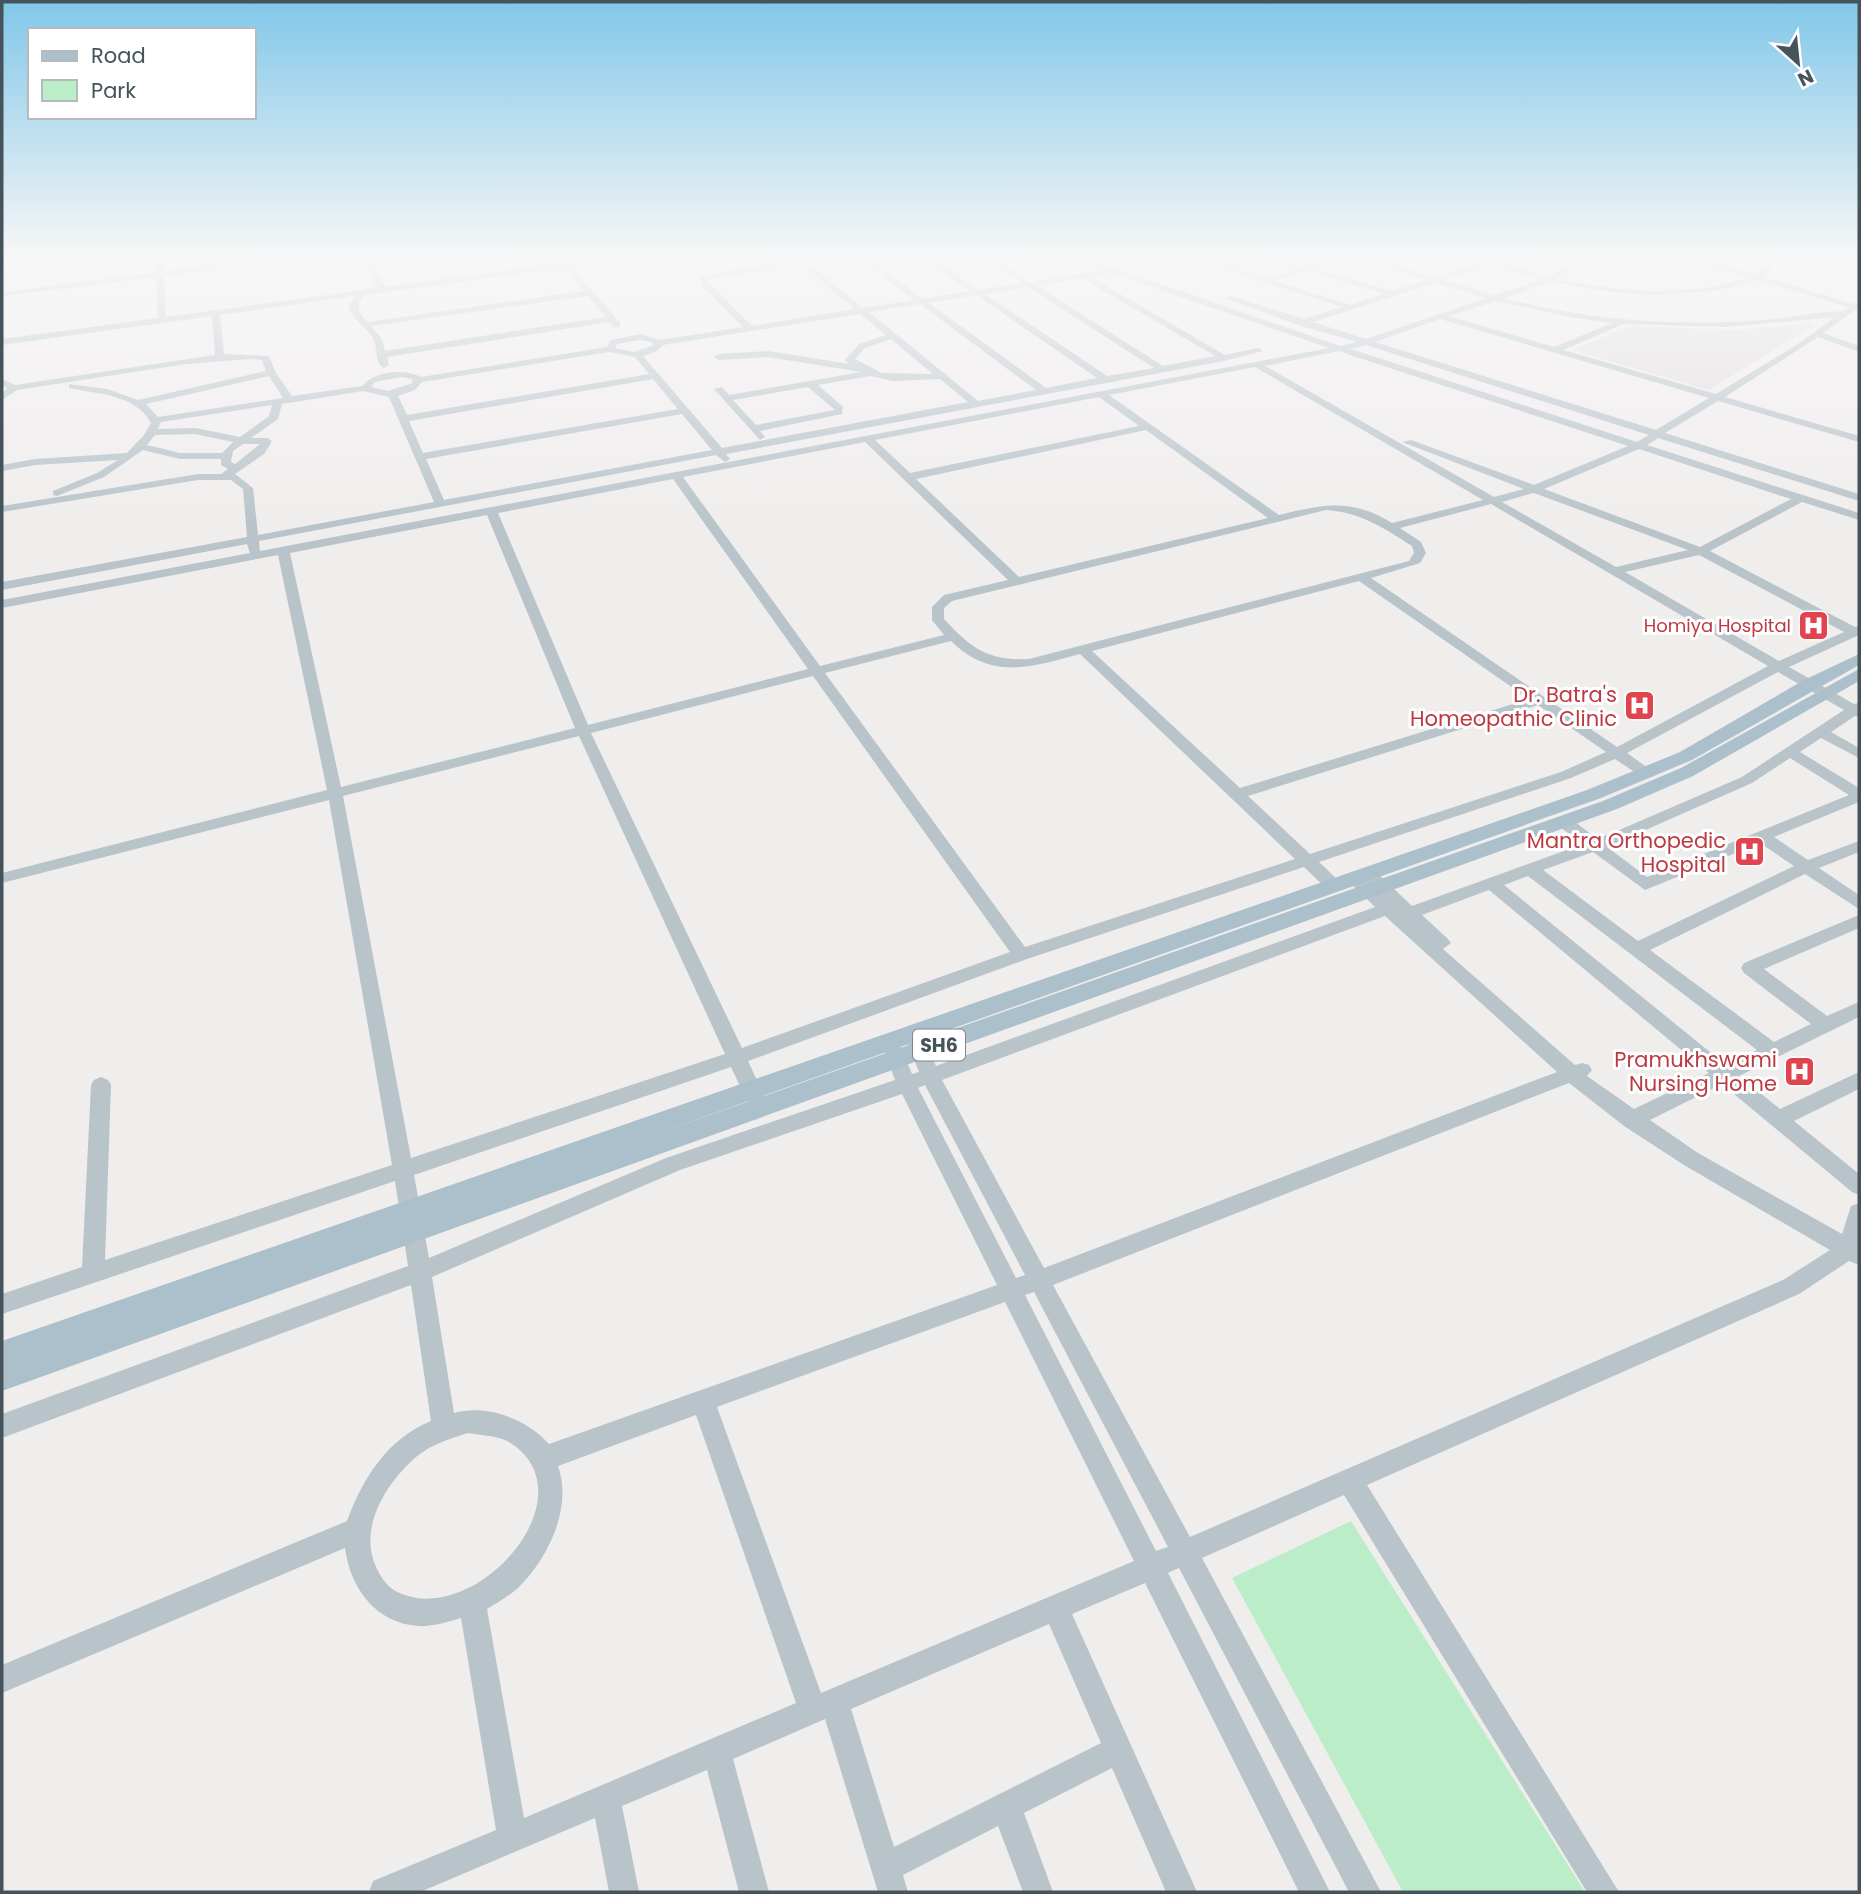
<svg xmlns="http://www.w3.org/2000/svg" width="1861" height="1894" font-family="Poppins,sans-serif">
  <rect width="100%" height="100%" fill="#f0eded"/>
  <path fill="#e1dedf" d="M1206,259H1321L1262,278Z
    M1815,324L1709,390L1572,350L1630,326L1734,330Z"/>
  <path fill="#bbeec8" d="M1351,1521L1585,1892H1403L1232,1578Z"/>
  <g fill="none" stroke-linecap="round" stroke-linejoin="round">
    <path fill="#b8c4ca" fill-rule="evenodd" d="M2,259H8L2,262Z
      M155,259H163L164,271L255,259H281L164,276L166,317L377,288L362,259H370L385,287L589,259H614L572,267L620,323V327H614L610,322L387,357L389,365L384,368C373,361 379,349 373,338C367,329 357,321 350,312L349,306L354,296L220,315L224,354L269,356L276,373L292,396L362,386C374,371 405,368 421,377L607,347L611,340L640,334L660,340L743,327L701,285V276L794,259H803L863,308L914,300L859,259H869L923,299L970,291L924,259H934L979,290L1022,283L985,259H995L1030,282L1104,270L1075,259H1088L1340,346L1357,342L1298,325L1224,298L1231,296L1304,319L1341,307L1194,259C1218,259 1251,280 1268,277C1292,274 1312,259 1337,259L1314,268L1392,291L1427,280L1364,259H1378L1435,277L1484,262L1480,259H1492L1548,277L1574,259H1584L1556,279C1617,291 1690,299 1749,277L1679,259H1695L1756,274L1765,267L1767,259H1775L1772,268L1764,277L1853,304L1859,301V310H1855L1823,333L1859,346V352L1818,337L1725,397L1859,436V442L1718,401L1665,433L1859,494V501L1658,438L1647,445L1859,513V520L1802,502L1710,551L1855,627L1859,626V635L1789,667L1854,704L1859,703V717L1855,716L1831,732L1859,748V758L1821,738L1800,752L1859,788V802L1774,837L1808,860L1859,841V852L1819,868L1859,895V909L1805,874L1650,950L1774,1042L1811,1024L1744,973L1741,968L1744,963L1859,915V928L1764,969L1827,1016L1859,1002V1017L1739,1076L1780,1109L1859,1072V1089L1794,1121L1859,1174V1195L1852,1192L1722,1084L1650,1120L1698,1153L1842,1234L1851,1206L1859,1203V1265L1849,1261L1799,1294L1367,1485L1619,1892H1587L1344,1495L1202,1558L1381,1892H1349L1179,1568L1168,1573L1330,1892H1299L1145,1583L1072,1614L1197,1892H1166L1112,1768L1024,1813L1053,1892H1023L998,1826L903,1875L908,1892H878L825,1719L733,1759L769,1892H739L707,1770L622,1806L639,1892H609L595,1818L420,1892H369L373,1881L496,1830L461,1618C447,1622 432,1627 418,1626C375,1623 350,1587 345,1548L2,1693V1665L347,1521C363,1478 387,1439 431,1421L411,1285L2,1438V1414L408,1266L395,1181L2,1314V1294L82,1267L91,1085L94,1080L101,1077L108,1080L111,1085L105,1260L392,1165L329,800L2,883V873L327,790L278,555L2,608V600L250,553L247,544L2,590V582L247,537L243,489L231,480H198L2,512V506L198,474H221L228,469L221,465V459H180L143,450L104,477L57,496L53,495V491L97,473L118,460L35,465L2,471V465L35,459L127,453L144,435L151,423C136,394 96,394 69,388V384L107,389L138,400L266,371L262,360L250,359L186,364L17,390L2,400V393L7,388L2,386V379L15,385L215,355L212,316L2,345V339L158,318L156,277L2,296V292L156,272ZM800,264L855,309L752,326L708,282V280ZM1491,264L1540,280L1495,295L1443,280ZM564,268L584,291L367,322C358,311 356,308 363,295ZM1306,270L1383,294L1350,305L1274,281ZM1111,273L1329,348L260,551L259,541L716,455L725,462L730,459L726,454L1224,361L1263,351L1258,348L1225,355L1091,277ZM1082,278L1215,356L1163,366L1037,286ZM1758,280L1848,307L1843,311C1817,312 1790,318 1763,320C1676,327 1588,320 1504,298L1549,282L1613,292L1648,295L1715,291ZM1435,283L1486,298L1366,339L1313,322ZM1028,287L1154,368L1107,376L985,294ZM976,295L1097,378L1046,388L929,303ZM588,296L606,317L385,351L382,339L371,326ZM1495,301L1570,317L1612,323L1554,347L1449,316ZM920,304L1036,390L978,401L869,312ZM860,314L886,335L859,344L845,360L849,364L768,351L719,354L714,357L719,360L768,357L861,372L729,395L722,387L714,389L760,440L765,437L760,431L842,414L843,407L818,385L870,376L893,381L940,379L968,402L722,448L643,356L657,351L663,345ZM1835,317L1795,346L1716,394L1563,350L1624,324L1725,327ZM1440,319L1709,398L1656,430L1375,342ZM891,339L933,374L882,373L855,359L865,348ZM640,340L652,342L654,345L634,352L615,348L617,344ZM1366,345L1649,435L1637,442L1351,349ZM1339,351L1350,355L1628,446L1534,485L1411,440L1402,442L1524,489L1494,497L1265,366ZM609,352L635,357L649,374L407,415L398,396L415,390L422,382ZM1255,367L1483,500L1392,523C1351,498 1324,504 1279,515L1109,395ZM269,376L283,398L158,417L146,404ZM401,377L412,379L413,383L388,391L371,387L375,382ZM653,379L678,409L423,453L409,421ZM808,387L835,410L756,425L733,400ZM363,391L389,397L434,502L258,535L253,488L235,474L264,454L272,441L267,438H251L278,419L282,404ZM1099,397L1139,426L910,473L875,440ZM272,405L269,416L240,437L195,428L158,429L161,422ZM682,414L712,450L444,500L426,459ZM1146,430L1268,518L1019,577L916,479ZM195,434L233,442L222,453H180L147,445L155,435ZM865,442L1008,580L944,595L932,607V620L944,635L820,666L683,477ZM243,444H260L235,464L231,462L233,451ZM1639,449L1791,499L1700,547L1544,489ZM673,479L808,669L588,725L498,513ZM1533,493H1534L1688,550L1616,567L1502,502ZM1491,504L1768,666L1617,747L1371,578L1420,563L1426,553L1421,542L1400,528ZM1326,510C1360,512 1384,528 1412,546L1414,553L1409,561L1029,659C987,661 971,648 944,619V608L952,601ZM487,515L575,728L341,787L290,553ZM1699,555L1844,632L1779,661L1625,572ZM1359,581L1529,699L1240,788L1092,651ZM951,641C992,681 1031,667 1080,654L1295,859L1025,947L825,673ZM1778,672L1844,710L1742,777L1617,831L1597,839L1569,817H1557L1555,821L1557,825L1583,844L1412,906L1374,870H1362L1361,876L1354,873L1346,879L1375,907L936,1066L920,1030H906L904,1035L919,1072L912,1074L899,1043H885L883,1048L895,1080L666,1158L429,1258L414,1175L731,1067L753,1114L760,1116L767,1114L770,1108L748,1061L1027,959L1304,867L1328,890H1340L1342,886L1340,882L1319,862L1571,778L1615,759L1642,777H1652L1655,774L1652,771L1627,753ZM813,676L1010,952L742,1048L591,733ZM1538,705L1606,752L1561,772L1310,854L1248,796ZM579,736L725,1054L411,1158L343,796ZM1790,758L1849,795L1647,877L1607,847L1752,783ZM1760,843L1794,866L1638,941L1543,870L1593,852L1645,890ZM1528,876L1757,1050L1726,1065L1504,885ZM1489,890L1709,1073L1634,1109L1587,1076L1592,1070L1589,1065L1582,1063L1575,1065L1443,949L1451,943L1448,939L1422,915ZM1385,916L1557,1072L1044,1268L942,1080ZM1569,1083L1624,1126L1684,1165L1830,1250L1783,1280L1190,1537L1053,1285ZM925,1085L1025,1275L1016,1278L918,1088ZM902,1094L997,1285L549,1444C527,1419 486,1404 454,1413L432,1277L680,1170ZM1034,1292L1168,1547L1156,1551L1025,1295ZM1005,1302L1134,1561L821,1693L717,1407ZM696,1415L796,1703L524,1818L487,1609C497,1603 509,1596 518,1588C548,1559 573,1507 558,1466ZM468,1433C480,1435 499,1436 509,1442C592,1493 480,1625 402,1594C389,1589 383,1581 377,1569C357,1529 386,1483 416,1457C432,1444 449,1439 468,1433ZM1049,1624L1101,1743L894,1847L851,1709Z"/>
    <path fill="#acc0cc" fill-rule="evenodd" d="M1859,654V665L1692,760L1601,798L653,1135L1603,801L1681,768L1859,669V681L1693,776L1617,809L2,1391V1341L1587,790L1680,752L1804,680Z"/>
  </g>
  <linearGradient id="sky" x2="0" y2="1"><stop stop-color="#81c7e9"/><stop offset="0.49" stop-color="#f8f7f7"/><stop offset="1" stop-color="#f8f7f7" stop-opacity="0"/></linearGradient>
  <rect width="1861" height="525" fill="url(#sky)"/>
  <defs>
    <symbol id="hospital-square" viewBox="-11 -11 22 22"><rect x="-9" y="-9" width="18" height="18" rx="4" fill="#e0444e" stroke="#fff"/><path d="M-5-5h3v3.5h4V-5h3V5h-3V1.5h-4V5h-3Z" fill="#fff"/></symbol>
  </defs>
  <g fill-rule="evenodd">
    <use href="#hospital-square" x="1796" y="608" width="35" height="35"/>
    <use href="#hospital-square" x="1622" y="688" width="35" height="35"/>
    <use href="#hospital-square" x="1732" y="834" width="35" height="35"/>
    <use href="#hospital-square" x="1782" y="1054" width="35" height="35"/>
  </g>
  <g text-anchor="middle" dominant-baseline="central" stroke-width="6" stroke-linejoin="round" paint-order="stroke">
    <g font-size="18" fill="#be3a42" stroke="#fff" text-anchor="end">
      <text x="1791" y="625">Homiya Hospital</text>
    </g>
    <rect fill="#fff" stroke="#7d878c" stroke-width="2" x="913" y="1029.5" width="52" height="31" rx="5"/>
    <g font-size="19" font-weight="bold" fill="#45535a">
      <text x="939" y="1045">SH6</text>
    </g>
    <g font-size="21" fill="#be3a42" stroke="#fff" text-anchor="end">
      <text x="1617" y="694">Dr. Batra's<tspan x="1617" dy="24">Homeopathic Clinic</tspan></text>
      <text x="1726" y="840">Mantra Orthopedic<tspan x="1726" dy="24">Hospital</tspan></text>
      <text x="1777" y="1059">Pramukhswami<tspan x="1777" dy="24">Nursing Home</tspan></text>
    </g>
  </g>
  <rect width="1861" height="1894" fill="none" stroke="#45535a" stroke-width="7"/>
  <rect x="28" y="28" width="228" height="91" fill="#ffffff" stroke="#b5babd" stroke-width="2"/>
  <rect x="42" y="51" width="35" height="10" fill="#acc0cc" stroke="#b5babd" stroke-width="2"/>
  <text x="91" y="63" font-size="21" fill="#45535a">Road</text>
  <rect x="42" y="80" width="35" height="21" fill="#bbeec8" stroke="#b5babd" stroke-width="2"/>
  <text x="91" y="98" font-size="21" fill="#45535a">Park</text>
  <g transform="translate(1798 63) rotate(153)" stroke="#ffffff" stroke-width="5" paint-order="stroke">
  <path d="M0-5L12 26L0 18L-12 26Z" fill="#45535a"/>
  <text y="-10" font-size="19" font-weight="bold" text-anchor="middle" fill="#45535a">N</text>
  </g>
</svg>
